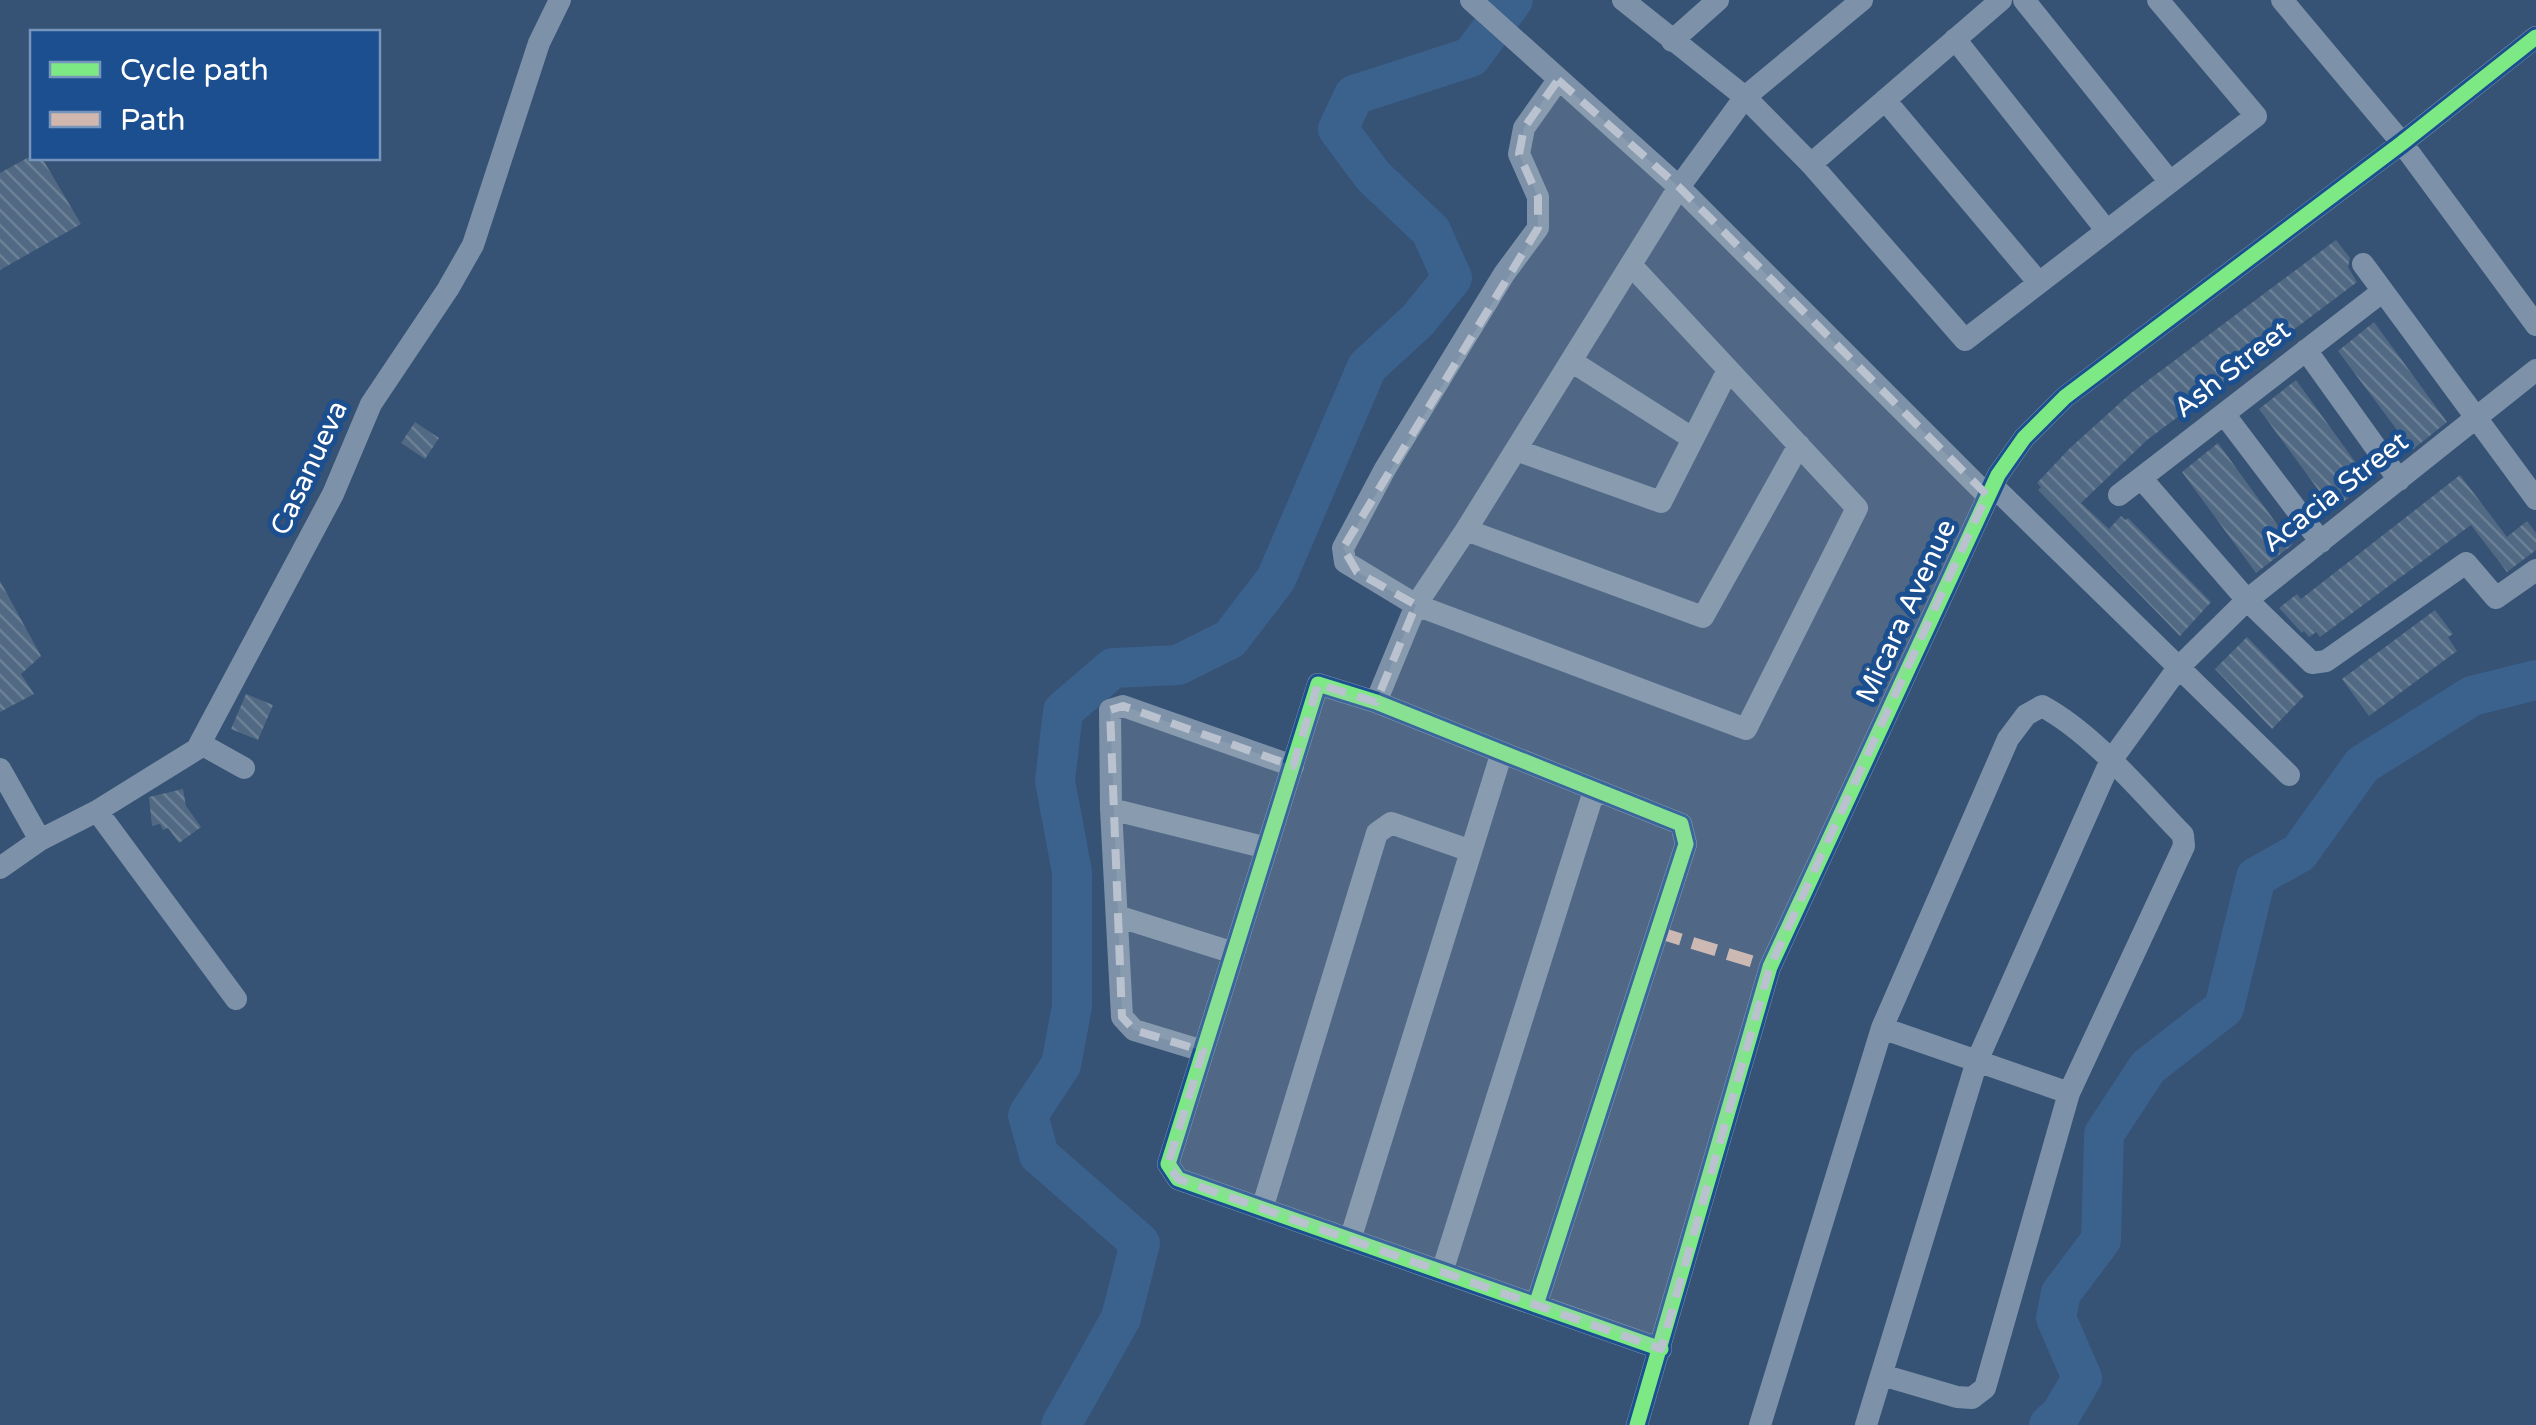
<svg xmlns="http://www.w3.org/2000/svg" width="2536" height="1425" font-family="'Varela Round',sans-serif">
  <defs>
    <pattern id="building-back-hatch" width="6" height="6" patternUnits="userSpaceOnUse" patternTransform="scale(2.5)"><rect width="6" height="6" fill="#526984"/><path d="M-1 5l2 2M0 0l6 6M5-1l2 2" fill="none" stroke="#6c8096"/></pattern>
  </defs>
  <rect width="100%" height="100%" fill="#365274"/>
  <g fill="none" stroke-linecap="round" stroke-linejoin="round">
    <path stroke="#3b618d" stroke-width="40" d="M1061,1425L1121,1318L1140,1243L1039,1155L1028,1115L1061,1065L1072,1006V872L1055,781L1063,711L1113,668L1178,665L1230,639L1276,579L1367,367L1418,320L1452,278L1431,231L1373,176L1338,129L1354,95L1471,57L1513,0
      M2049,1425L2061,1414L2082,1378L2056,1318L2061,1293L2101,1240L2104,1134L2148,1067L2224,1008L2256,877L2299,853L2362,765L2472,696L2536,680"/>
  </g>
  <path fill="url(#building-back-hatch)" d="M27,158H42L81,224L0,270V173Z
    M2336,240L2350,258L2348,267L2357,282L2147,440L2081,503L2109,529L2121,516L2125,520L2128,518L2211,602L2180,636L2038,490L2041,487L2037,483L2070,448L2131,393Z
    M2374,322L2447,422L2412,450L2338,351Z
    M2296,380L2369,481L2333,510L2259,409Z
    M415,422L439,438L425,459L401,443Z
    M2218,443L2292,545L2256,573L2182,472Z
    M2460,475L2507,537L2527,521L2536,533V550L2507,572L2471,525L2320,637L2316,632L2309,637L2304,631L2302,633L2279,608L2297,594L2301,599Z
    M0,581L41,656L21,674L34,694L0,712Z
    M2435,610L2453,634L2448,637L2457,651L2369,716L2342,679Z
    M2247,637L2304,696L2272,729L2215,669Z
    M246,694L273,705L258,740L231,729Z
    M183,789L186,806L201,827L179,843L168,828L163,830L160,824L152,826L149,797Z"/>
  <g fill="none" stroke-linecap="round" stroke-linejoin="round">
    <path stroke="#7d92a8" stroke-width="22" d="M1471,0L1679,187L1987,495
      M1623,0L1745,97L1811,164L1965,340L2256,116L2158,0
      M2024,0L2170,182
      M2282,0L2402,143L2536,325
      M1955,39L2107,231
      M1672,41L1718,0
      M1558,80L1524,128L1519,154L1538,197V228L1504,274L1385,469L1343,548L1345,562L1416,605L1746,729L1857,508L1631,265
      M1885,100L2039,283
      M1811,164L2001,0
      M2363,264L2536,499
      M2306,350L2399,480
      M1571,361L1692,438
      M2224,414L2321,542
      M1516,450L1661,502L1728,370
      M2141,478L2247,600L2312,663L2326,661L2466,563L2496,598L2536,570
      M1992,485L2289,775
      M2119,495L2383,291
      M1466,530L1703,617L1799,445
      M1376,702L1416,605L1466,530L1679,187L1745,97L1862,0
      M201,744L244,768
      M0,769L40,840
      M1111,809L1267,848
      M97,811L236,999
      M0,868L40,840L97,811L197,749L333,494L371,404L448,289L473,245L539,43L560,0
      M1117,916L1234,953
      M1882,1028L2069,1093
      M1203,1051L1134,1030L1122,1017L1111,809L1110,710L1123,706L1293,766
      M1262,1209L1377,833L1391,823L1471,851
      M1350,1240L1501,755
      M1442,1272L1594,791
      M1536,1305L1686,844L1681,824L1376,702L1318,684L1168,1164L1178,1179C1339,1236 1500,1292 1661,1349
      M1637,1425L1770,967L1998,475L2024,438L2065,397L2402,143L2536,37
      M1760,1425L1882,1028L2008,739L2026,715L2042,706C2094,734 2142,793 2183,835L2184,846L2069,1093L1985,1388L1972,1398L1957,1397L1882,1375
      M1866,1425L1977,1061L2110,762L2178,668L2247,600L2536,370"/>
    <path stroke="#d1b7ad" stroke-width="12" stroke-dasharray="25 12" stroke-linecap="butt" d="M1657,932L1770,967"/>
    <defs>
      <path id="cycleway" d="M1536,1305L1686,844L1681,824L1376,702L1318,684L1168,1164L1178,1179C1339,1236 1500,1292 1661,1349
        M1637,1425L1770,967L1998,475L2024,438L2065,397L2402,143L2536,37"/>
    </defs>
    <use href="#cycleway" stroke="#1b4f8f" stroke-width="21"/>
    <use href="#cycleway" stroke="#7ce984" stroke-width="15"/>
  </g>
  <path fill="#b9c2ce" fill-opacity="0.2" stroke="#b9c2ce" stroke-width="8" stroke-dasharray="20 12" stroke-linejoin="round" d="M1558,80L1679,187L1987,495L1770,967L1661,1349L1178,1179L1168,1164L1203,1051L1134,1030L1122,1017L1110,710L1123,706L1293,766L1318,684L1376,702L1416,605L1357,572L1343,548L1538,228V197L1519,154L1524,128Z"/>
  <g text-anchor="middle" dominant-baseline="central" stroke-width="10" stroke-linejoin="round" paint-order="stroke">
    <g font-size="28" fill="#fff" stroke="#1b4f8f">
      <text transform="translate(2232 369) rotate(-38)">Ash Street</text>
      <text transform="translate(309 468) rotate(-65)">Casanueva</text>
      <text transform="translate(2335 492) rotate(-38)">Acacia Street</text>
      <text transform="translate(1906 611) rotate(-65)">Micara Avenue</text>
    </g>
  </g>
  <rect x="30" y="30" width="350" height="130" fill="#1b4f8f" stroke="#7695bc" stroke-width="2.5"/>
  <rect x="50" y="62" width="50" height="15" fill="#7ce984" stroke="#7695bc" stroke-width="2.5"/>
  <text x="120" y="80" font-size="30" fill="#ffffff">Cycle path</text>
  <rect x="50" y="112" width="50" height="15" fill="#d1b7ad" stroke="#7695bc" stroke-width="2.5"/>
  <text x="120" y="130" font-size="30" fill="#ffffff">Path</text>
</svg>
